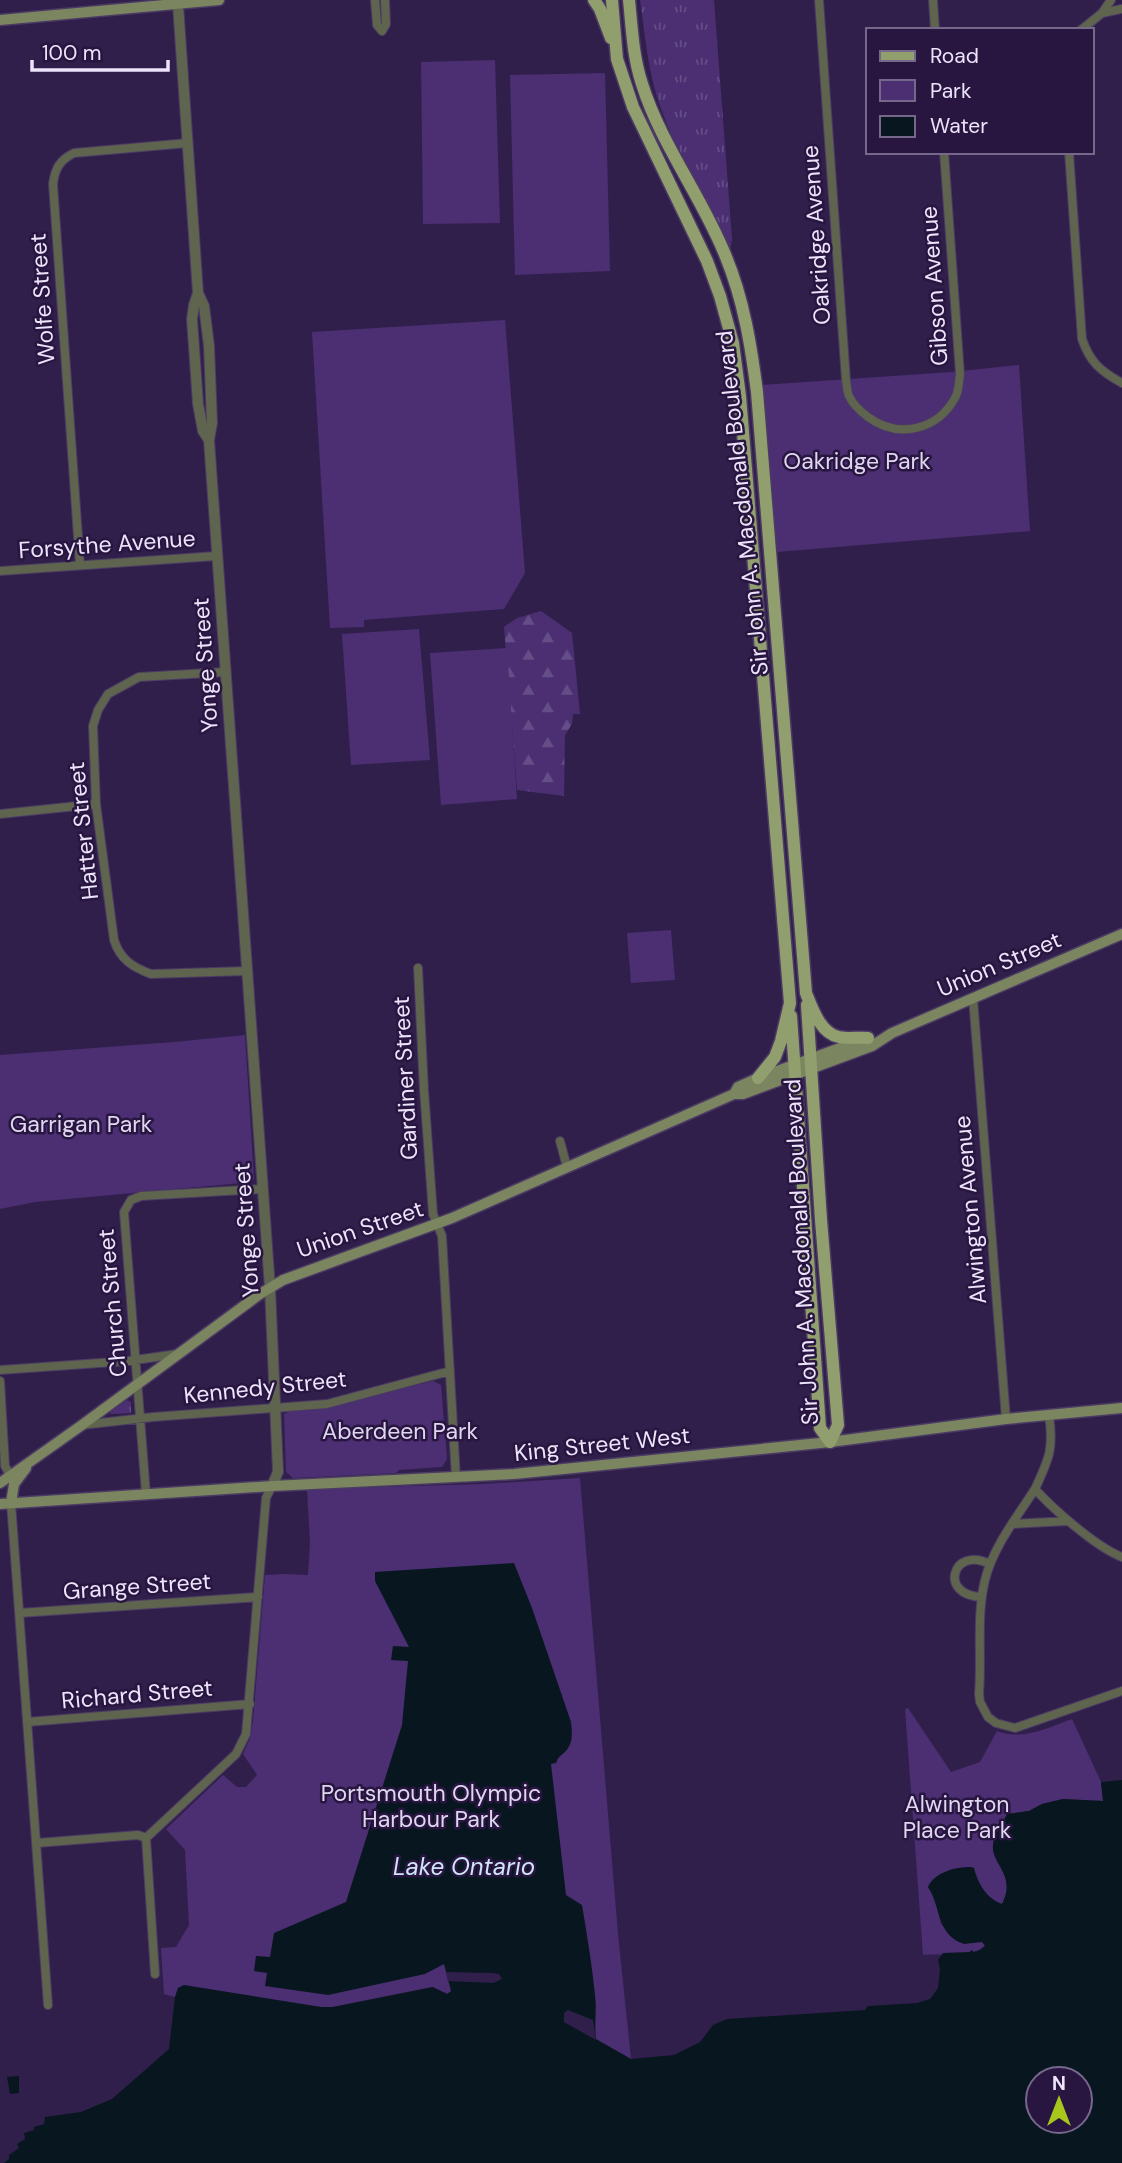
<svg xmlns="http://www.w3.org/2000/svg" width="1122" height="2163" font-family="'DM Sans',sans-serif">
  <defs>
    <pattern id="grass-tufts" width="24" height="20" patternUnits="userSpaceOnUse" patternTransform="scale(1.75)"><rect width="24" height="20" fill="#4b2f72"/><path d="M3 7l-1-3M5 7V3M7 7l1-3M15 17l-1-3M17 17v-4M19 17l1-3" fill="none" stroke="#654d87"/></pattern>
    <pattern id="forest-firs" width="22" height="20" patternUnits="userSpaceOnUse" patternTransform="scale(1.75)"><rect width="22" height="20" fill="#4b2f72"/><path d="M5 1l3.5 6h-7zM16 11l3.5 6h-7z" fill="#654d87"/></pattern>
  </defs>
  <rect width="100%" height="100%" fill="#311f4b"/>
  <path fill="url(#grass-tufts)" d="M640,0H714L732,239L730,252C707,204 678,157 660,106C648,72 645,35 640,0Z
    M127,1400L131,1402V1413L111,1414L110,1412Z"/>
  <path fill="url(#forest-firs)" d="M541,611L572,633L580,714H573L572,724L565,735L564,796L517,790L504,627L517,618Z"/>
  <path fill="#4b2f72" d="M495,60L500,223L423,224L421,62Z
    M605,73L610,271L515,275L510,75Z
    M505,320L525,573L504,609L364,620V627L330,628L312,332Z
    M1019,365L1030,531L777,552L762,385L951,372Z
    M419,629L430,760L351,765L342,634Z
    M507,648L517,799L441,805L430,653Z
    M671,930L675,980L631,983L627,933Z
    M245,1035L254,1179L252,1182L35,1202L0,1209V1055L174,1042Z
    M433,1381L441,1385L447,1459L442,1467L399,1470L396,1473L293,1478L286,1472L284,1414L290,1411L320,1409Z
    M580,1478L618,1934L631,2059L580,2031L451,1990L452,1996L432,1987L333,2007H321L178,1988L175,1997L164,1994L161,1948L176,1947L189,1925L185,1850L166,1829L223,1775L237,1787H246L257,1775L243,1754L250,1738L253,1721L265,1575L284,1574L308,1575L310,1543L307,1489L482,1484Z
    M908,1708L951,1772L980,1762L997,1731C1023,1741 1047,1728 1072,1719L1101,1782L1103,1801L1063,1799L1042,1804L1029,1811L1007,1814C1003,1823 993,1836 993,1845C992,1866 1017,1875 1002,1904C987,1898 980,1887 974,1871C956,1871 937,1870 928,1887L935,1897L941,1924L958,1942H983L985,1946C969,1959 942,1953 923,1955L905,1709Z"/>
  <path fill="#081620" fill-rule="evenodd" d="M514,1563L532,1608L571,1722C572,1731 573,1741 568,1748C564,1755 559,1754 556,1763L551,1764L566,1895L582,1905C587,1935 592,1965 595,1995C597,2010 594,2024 596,2039L631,2059L674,2055L700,2042L713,2025L727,2019L865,2010L868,2006L917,2003L930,1999L938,1988L940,1969L938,1960L943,1953L970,1952L971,1950L974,1952L980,1950L985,1946L982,1942L964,1944C936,1935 941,1906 928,1887C935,1872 955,1867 971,1867L974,1868C978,1884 987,1899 1002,1904C1017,1875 991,1864 993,1845C994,1836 1003,1823 1007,1814L1029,1811L1042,1804L1063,1799L1103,1801L1101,1782L1122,1780V2163H4L9,2159V2155L19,2148L17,2144L25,2139L24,2133L34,2130V2127L44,2124L45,2117L81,2112L112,2099L169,2049L175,1997L178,1988L184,1985L321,2007H333L433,1987L447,1994L451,1991L444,1964L425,1974L328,1995L265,1986L267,1973L254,1971L256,1956L270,1957L274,1933L346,1902L402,1725L408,1661L391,1660L393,1646L409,1647L375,1581V1572ZM1038,2079H1080V2121H1038Z
    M19,2076V2093L10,2094L7,2077Z"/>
  <path fill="#311f4b" d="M446,1972L493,1973L499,1974L502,1979L493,1983L448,1981Z
    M568,2010L593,2020L596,2040L564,2022V2013Z"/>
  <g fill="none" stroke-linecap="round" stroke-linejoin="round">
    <defs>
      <path id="minor" d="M375,0L377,25L382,31
        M819,0L846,380C847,385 847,392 849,396C853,405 860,411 868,417C898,439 938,431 956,396C959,389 959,381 960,374L944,152
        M933,0L935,30
        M1102,13L1111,0
        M1081,30L1102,13L1122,9
        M382,31L386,24L385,0
        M1069,152L1082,339C1090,362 1100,371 1122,383
        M80,565L53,184C55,168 60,160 74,153L188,143
        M0,571L216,556
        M225,672L139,677L108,694L98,710L93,726L96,804L114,940C120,959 132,967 151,974L246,971
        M0,814L96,804
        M418,968L424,1090L433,1214L442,1236L456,1478
        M973,998L1006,1419
        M560,1141L567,1167
        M0,1370L128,1361L177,1354
        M0,1381L5,1466L10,1475
        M82,1425L153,1417L327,1404L450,1371
        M1035,1489C1049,1459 1054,1449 1049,1415
        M146,1494L124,1212L131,1200L141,1196L262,1189
        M11,1503L48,2005
        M1013,1524L1068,1521
        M1122,1557C1096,1547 1053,1509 1035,1489C1017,1517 993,1547 985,1580C976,1616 982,1657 979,1694L980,1702L988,1717L996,1723L1015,1728L1122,1691
        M982,1597C938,1596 952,1545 990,1564
        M19,1613L258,1597
        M27,1722L250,1704
        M146,1838L236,1754L246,1734L266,1498L272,1486
        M146,1838L155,1974
        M37,1843L138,1835L146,1838"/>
      <path id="tertiary" d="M178,5L198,293L204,306L209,346L212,423L209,440L270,1288L278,1472L272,1486
        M198,293L194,305L192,319L198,404L203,431L209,440"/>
      <path id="secondary" d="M0,20L219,0
        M734,1094L738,1087L758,1078L862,1040
        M0,1483L82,1425L260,1294L283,1280L452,1218L734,1094H743L872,1046L892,1033L1122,934
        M11,1503L14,1484L26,1468
        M0,1504L272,1486L514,1474L830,1442L1006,1419L1122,1408"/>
      <path id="primary" d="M594,0L600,9L611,38
        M612,0L617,59L633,107L707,261L720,296L733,343L740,396L790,1003L781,1041L775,1057L758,1078
        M629,0C632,29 633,57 642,84C661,145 703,198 726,257C744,301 751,346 757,392L806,993C812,1008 820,1033 839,1037C848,1039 859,1037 868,1038
        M807,1005L821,1220L838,1425L830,1442
        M791,1016L820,1428L830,1442"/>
    </defs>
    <use href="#minor" stroke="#4b3b64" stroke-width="10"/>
    <use href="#tertiary" stroke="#4b3b64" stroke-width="12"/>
    <use href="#secondary" stroke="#4b3b64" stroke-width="13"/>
    <use href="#primary" stroke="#4b3b64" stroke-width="15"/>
    <use href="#minor" stroke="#5e644e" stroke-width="8"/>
    <use href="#tertiary" stroke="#5e644e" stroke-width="10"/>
    <use href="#secondary" stroke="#7b8560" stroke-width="10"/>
    <use href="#primary" stroke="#919e6e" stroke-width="12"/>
  </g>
  <g text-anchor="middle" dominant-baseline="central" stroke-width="5" stroke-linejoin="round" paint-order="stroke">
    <g font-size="23" fill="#ece4fb" stroke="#281540">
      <text transform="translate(816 235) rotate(-94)">Oakridge Avenue</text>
      <text transform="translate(934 286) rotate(-94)">Gibson Avenue</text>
      <text transform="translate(42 299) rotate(-94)">Wolfe Street</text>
      <text transform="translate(742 503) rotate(-96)">Sir John A. Macdonald Boulevard</text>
      <text transform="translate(107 544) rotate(-4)">Forsythe Avenue</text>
      <text transform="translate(205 665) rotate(-94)">Yonge Street</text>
      <text transform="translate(83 831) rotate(-96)">Hatter Street</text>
      <text transform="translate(999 964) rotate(-23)">Union Street</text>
      <text transform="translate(405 1078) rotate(-93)">Gardiner Street</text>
      <text transform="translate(970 1210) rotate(-95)">Alwington Avenue</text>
      <text transform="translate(360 1229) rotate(-19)">Union Street</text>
      <text transform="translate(246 1230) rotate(-94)">Yonge Street</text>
      <text transform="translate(801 1252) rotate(-93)">Sir John A. Macdonald Boulevard</text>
      <text transform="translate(112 1303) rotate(-95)">Church Street</text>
      <text transform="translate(265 1387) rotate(-6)">Kennedy Street</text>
      <text transform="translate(602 1444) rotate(-6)">King Street West</text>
      <text transform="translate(137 1586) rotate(-4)">Grange Street</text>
      <text transform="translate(137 1694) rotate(-5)">Richard Street</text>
    </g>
    <g font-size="23" fill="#dfd7ef" stroke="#281540">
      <text x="857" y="461">Oakridge Park</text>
      <text x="81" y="1124">Garrigan Park</text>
      <text x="400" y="1431">Aberdeen Park</text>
      <text x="431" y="1793">Portsmouth Olympic<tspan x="431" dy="26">Harbour Park</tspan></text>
      <text x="957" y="1804">Alwington<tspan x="957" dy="26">Place Park</tspan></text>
    </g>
    <g font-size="24" font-style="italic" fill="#cfe6f8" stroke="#281540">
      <text x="464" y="1866">Lake Ontario</text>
    </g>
  </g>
  <rect x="866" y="28" width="228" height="126" fill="#281540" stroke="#76688b" stroke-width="2"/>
  <rect x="880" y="51" width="35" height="10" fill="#919e6e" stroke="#76688b" stroke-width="2"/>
  <text x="930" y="63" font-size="21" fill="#ece4fb">Road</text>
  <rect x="880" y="80" width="35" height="21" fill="#4b2f72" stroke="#76688b" stroke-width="2"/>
  <text x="930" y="98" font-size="21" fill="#ece4fb">Park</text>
  <rect x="880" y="116" width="35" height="21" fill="#081620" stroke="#76688b" stroke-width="2"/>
  <text x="930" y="133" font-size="21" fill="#ece4fb">Water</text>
  <g transform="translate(1059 2100)"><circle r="33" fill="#281540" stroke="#76688b" stroke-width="2"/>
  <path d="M0-5L12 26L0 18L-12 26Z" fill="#a8c71d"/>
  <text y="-10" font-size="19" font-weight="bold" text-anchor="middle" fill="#ece4fb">N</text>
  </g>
  <path d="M32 60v10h136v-10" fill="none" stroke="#ece4fb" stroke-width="3.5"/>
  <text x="42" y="60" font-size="21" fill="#ece4fb" stroke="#281540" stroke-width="5" paint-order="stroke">100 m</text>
</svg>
